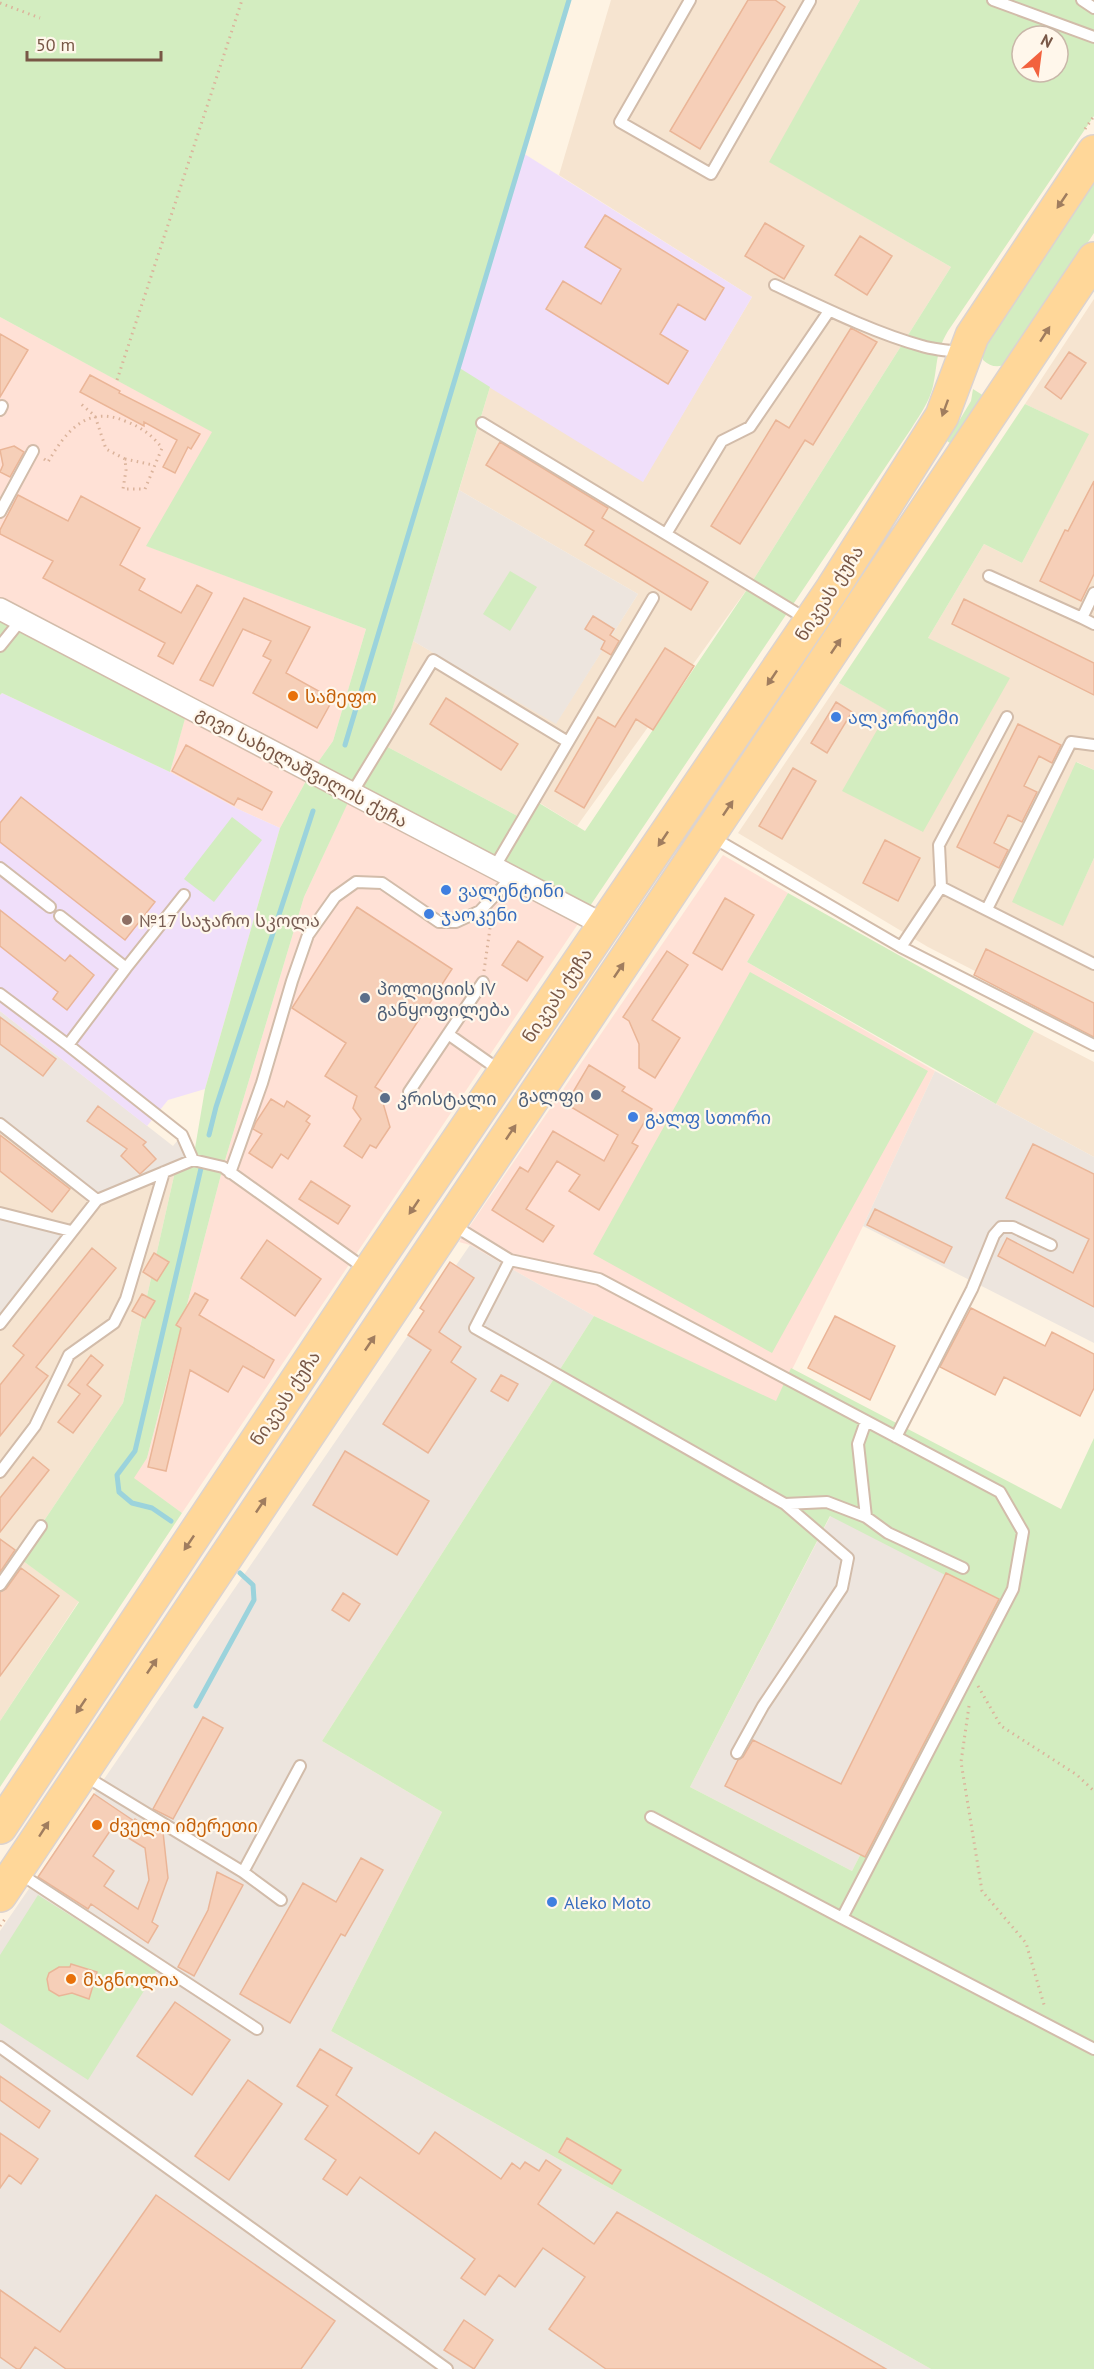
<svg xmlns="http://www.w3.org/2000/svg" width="1094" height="2369" font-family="'PT Sans','Noto Sans Georgian',sans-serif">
  <rect width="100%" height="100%" fill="#fef3e3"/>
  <path fill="#f6e4d0" d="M611,0H860L770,162L951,267L750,585L577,826L535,800L523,819L382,744L413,641L556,723L638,594L459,490L490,387L643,481L752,297L559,175Z
    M1094,299V770L1077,762L1063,925L1094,858V1032L928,947L738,833L839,683L889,711L922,832L928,638L984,544L1022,563L1088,434L1025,404Z
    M1034,1031L1094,1062V1157L996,1104Z
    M0,1124L176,1167L123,1403L19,1558L79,1601L0,1721Z"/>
  <path fill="#ffe1d6" d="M0,317L213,432L147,546L366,629L333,741L311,772L280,828L238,809L170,772L188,707L0,609Z
    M352,793L584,915L182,1513L133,1478L147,1458L223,1167L304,897Z
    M723,855L788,893L747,962L935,1071L863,1226L776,1402L594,1316L470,1245L459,1242Z"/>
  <path fill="#ede5de" d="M459,490L638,594L556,724L413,641Z
    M0,1011L173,1146L182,1135L193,1160L97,1200L0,1124Z
    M935,1071L1094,1157V1343L863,1226Z
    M0,1209L71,1231L0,1324Z
    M470,1245L594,1316L322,1741L442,1812L331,2031L931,2369H0V1931Z
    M831,1515L992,1599L852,1871L690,1787Z"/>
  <path fill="#f0dffa" d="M523,153L752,297L643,482L458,368Z
    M2,693L170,772L238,809L280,828L205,1089L168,1100L147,1126L0,1011V695Z"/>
  <path fill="#d3edc0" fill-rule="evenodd" d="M0,0H569L458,367L490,387L382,744L523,819L534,800L585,831L750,585L951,267L769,162L860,0H1082L1094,8V116L948,331C935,353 938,364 933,386C930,401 919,416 911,429L584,915L352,794L304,897L223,1167L147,1458L134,1478L182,1513L0,1787V1721L79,1602L19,1558L123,1403L176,1167L193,1160L205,1089L280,828L311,772L333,741L366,629L146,546L212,432L0,317ZM1022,36H1058V72H1022Z
    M1094,176V233L1009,362C999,369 991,367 983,360L982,346Z
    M973,389L984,396L953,445L947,441L971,401Z
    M1025,404L1089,434L1022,563L984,544L928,638L1010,678L923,832L842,791L888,711L839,683Z
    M510,571L537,587L510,631L483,614Z
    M0,609L188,708L170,772L2,693L0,695Z
    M1076,762L1094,770V858L1063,926L1012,902Z
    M232,817L262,840L214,902L184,879Z
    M788,893L1034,1031L996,1104L747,962Z
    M750,972L928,1071L772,1353L593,1254Z
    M594,1316L776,1401L791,1368L1061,1509L1094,1438V2369H931L331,2031L442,1812L322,1741ZM830,1516L992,1599L852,1871L690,1787Z
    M38,1895L157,1970L88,2080L0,2023V1955Z"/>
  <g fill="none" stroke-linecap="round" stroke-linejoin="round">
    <path stroke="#9bd3dc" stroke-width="5" d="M345,745L569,0
      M209,1135L216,1107L313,811
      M171,1521L152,1508L132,1503L119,1492L117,1475L135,1451L202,1164
      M196,1706L254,1600L253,1585L240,1573"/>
  </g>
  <path fill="#f6cfb8" stroke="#eab597" stroke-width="1.5" fill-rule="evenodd" d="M748,0H775L785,7L700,149L670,131Z
    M605,215L724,288L705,320L678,304L660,334L688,351L668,384L546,309L563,281L601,304L621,269L585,247Z
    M765,223L804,246L784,279L745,256Z
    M860,236L892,256L867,295L835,275Z
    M851,328L877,342L813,445L805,440L740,544L711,526L776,420L789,428Z
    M0,334L28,350L0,397Z
    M1069,352L1086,363L1061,399L1045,387Z
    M90,375L120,391L119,393L200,434L191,449L188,447L175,473L163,467L177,440L144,422V426L80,392Z
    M500,442L608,508L602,518L708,582L691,610L585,545L594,531L486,465Z
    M14,446L24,452L10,477L0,472L3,465L0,450Z
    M1094,481V574L1081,601L1040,581L1065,530L1068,531Z
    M18,495L68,521L81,496L140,528L120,565L145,579L139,590L181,613L197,585L212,593L173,664L158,656L165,643L43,578L53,561L0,534V530Z
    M244,598L310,627L286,673L333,699L317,728L253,693L271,660L263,656L271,641L243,629L213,686L200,680Z
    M964,599L1094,663V695L952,624Z
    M593,616L614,629L610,635L619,641L611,655L601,649L605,641L585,629Z
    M665,648L694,666L653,730L636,719L584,808L555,791L598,717L615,727Z
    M446,698L518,744L501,770L430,724Z
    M836,702L852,712L827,753L811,743Z
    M1018,724L1061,745L1052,763L1039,756L1024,786L1037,792L1022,822L1008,815L994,843L1008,850L999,868L957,847Z
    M186,745L272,792L262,810L238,798L234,805L172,771Z
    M793,768L816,781L782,839L759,826Z
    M21,797L155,902L125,940L0,842V823Z
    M885,840L920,858L898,901L863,883Z
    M725,898L754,915L722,970L693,953Z
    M357,907L452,969L375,1087L389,1096L383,1103L390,1127L376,1148L370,1145L362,1158L344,1146L361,1119L353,1108L357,1096L325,1076L346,1043L292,1008Z
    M0,910L65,961L70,955L94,975L67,1010L53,999L58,992L0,946Z
    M518,941L543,957L527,981L502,965Z
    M986,949L1094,1003V1037L974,975Z
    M667,951L688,965L652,1020L680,1038L655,1078L639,1068V1044L629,1021L623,1017Z
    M0,1017L56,1059L43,1076L0,1044Z
    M589,1065L625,1087L622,1091L652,1109L632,1143L638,1146L599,1210L569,1191L580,1175L557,1161L526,1209L554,1226L543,1242L492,1210L520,1167L528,1172L553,1131L604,1161L618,1135L566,1104Z
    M271,1099L284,1107L287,1101L310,1116L306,1121L310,1124L288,1159L281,1154L272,1168L249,1153L262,1134L253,1129L256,1122Z
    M98,1106L146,1142L143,1145L156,1159L140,1174L121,1156L127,1149L87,1121Z
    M0,1135L70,1189L52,1212L0,1171Z
    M1033,1144L1094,1174V1307L998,1256L1007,1238L1073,1273L1089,1239L1006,1198Z
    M311,1181L350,1206L338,1224L299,1199Z
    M875,1209L952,1247L944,1263L867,1225Z
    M267,1240L321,1279L295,1316L241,1278Z
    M92,1248L116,1268L36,1367L48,1376L0,1436V1385L24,1355L13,1346Z
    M154,1253L169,1262L157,1281L143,1272Z
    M450,1262L474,1278L439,1332L461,1347L451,1362L476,1379L428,1453L383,1424L431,1350L408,1335L424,1311L420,1308Z
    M195,1293L208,1300L199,1315L274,1360L264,1378L243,1366L228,1392L190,1370L166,1471L148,1467L181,1328L176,1325Z
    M142,1294L155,1301L145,1318L132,1311Z
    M971,1308L1045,1346L1052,1332L1094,1354V1388L1080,1416L1004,1377L995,1395L940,1367Z
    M835,1316L895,1346L870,1400L808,1368Z
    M91,1355L103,1365L87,1385L101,1396L73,1433L58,1422L80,1394L68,1385Z
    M501,1375L518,1384L508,1401L491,1391Z
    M345,1451L429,1501L397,1555L313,1505Z
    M33,1457L49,1470L0,1532V1498Z
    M0,1539L15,1550L0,1572Z
    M21,1568L59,1596L0,1676V1592L6,1589Z
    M946,1573L999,1599L865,1857L725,1786L738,1760L743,1757L753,1740L841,1784Z
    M343,1593L360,1604L349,1621L332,1610Z
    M203,1717L223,1728L173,1819L153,1809Z
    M94,1794L134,1821L135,1819L144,1825L146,1822L163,1832L168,1878L152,1922L158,1926L148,1943L91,1904L88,1909L38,1877ZM112,1828L145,1848L149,1880L138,1909L104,1886L114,1871L93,1856Z
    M361,1858L383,1870L345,1936L341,1934L290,2023L240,1994L303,1883L336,1902Z
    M217,1872L243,1885L194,1976L178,1967L208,1910Z
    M71,1964L97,1972L89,1999L72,1993L59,1996L49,1990L47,1979L49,1973L59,1967H70Z
    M175,2002L230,2040L192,2095L137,2056Z
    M320,2049L352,2068L336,2095L419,2154L435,2132L501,2179L512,2163L520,2169L525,2162L539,2171L546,2160L561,2170L538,2204L594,2244L617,2212L886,2369H606L549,2329L585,2277L543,2248L515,2287L499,2275L485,2295L461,2278L475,2259L360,2177L347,2195L323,2179L336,2160L305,2139L328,2106L297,2086Z
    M0,2076L50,2111L39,2128L0,2100Z
    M248,2080L282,2104L229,2180L195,2156Z
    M0,2133L38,2159L21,2184L9,2175L0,2188Z
    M567,2138L621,2170L612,2184L559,2152Z
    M156,2195L335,2321L301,2369H66L35,2347L20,2369H17L0,2357V2290L60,2332Z
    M464,2320L493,2340L474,2369L444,2350Z"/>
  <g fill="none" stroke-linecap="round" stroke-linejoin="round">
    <defs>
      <path id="lane" d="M690,0L620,122L711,174L810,1
        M993,0L1094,37
        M1082,0L1094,8
        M775,285C820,306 874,333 922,346C935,350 949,351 963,352
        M0,410L2,406
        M482,423L808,620
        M0,512L33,451
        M666,534L722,441L750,427L829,311
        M989,576L1082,618
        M1094,593L1082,618L1094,624
        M0,646L21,620
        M352,793L433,660L568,742
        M712,837L901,947L1094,1045
        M0,868L50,907
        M494,868L653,598
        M941,887L939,845L1007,717
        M987,909L1071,742L1094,745
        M901,947L941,887L1094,964
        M126,968L184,895
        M0,994L68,1045L126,968L60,916
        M448,1034L502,1072
        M68,1045L182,1135L193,1160
        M409,1092L483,982
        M0,1124L97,1200L193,1160L223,1167L367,1270
        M230,1173L262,1083L292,981L308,935L335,897L356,882L382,883L439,922H456L480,911L512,877
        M0,1213L71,1231
        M453,1225L510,1260L599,1279L1000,1492L1023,1532L1013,1589L842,1918L1094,2049
        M510,1260L475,1328L785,1504L827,1502L866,1517L888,1533L963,1568
        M0,1324L97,1200
        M896,1437L972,1289L994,1235L1001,1227H1013L1051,1245
        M0,1472L35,1426L69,1355L114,1323L126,1299L164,1172
        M866,1517L858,1444L866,1421
        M0,1585L41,1526
        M737,1753L763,1706L842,1588L848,1558L785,1504
        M85,1776L243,1872L281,1900
        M651,1817L842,1918
        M243,1872L300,1766
        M19,1873L257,2029
        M0,2047L447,2369"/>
      <path id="street" d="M0,609L604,925"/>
      <path id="primary" d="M0,1827L369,1272L833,588L942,416L972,336L1094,152
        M0,1895L1094,259"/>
    </defs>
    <use href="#lane" stroke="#d2bcaa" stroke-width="14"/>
    <use href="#street" stroke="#d2bcaa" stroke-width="24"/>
    <use href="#primary" stroke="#dcd3cf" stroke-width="36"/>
    <path stroke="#dbb39b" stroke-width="3" stroke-dasharray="1.5 4.5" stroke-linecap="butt" d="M0,3L40,18
      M1085,129L1094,116
      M117,380L242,0
      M44,459L48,462C66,431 87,405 125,421C141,427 152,435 162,448L145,489H123L126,470L125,459L106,449L95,416L81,404
      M125,459L153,465
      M484,971L491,921
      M978,1686L1001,1726L1077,1775L1094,1791
      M969,1706L961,1762L982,1891L1026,1943L1045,2008
      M0,1926L5,1919"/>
    <use href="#lane" stroke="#fff" stroke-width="10"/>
    <use href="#street" stroke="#fff" stroke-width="21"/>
    <use href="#primary" stroke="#ffd799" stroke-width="33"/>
  </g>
  <defs><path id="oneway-solid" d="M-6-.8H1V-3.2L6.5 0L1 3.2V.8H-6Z" transform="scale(1.5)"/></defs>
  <g fill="#a07d5f">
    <use href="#oneway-solid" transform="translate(1062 201) rotate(124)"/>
    <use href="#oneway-solid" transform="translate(1045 334) rotate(-57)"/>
    <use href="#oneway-solid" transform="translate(945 408) rotate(110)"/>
    <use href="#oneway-solid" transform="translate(836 646) rotate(-56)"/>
    <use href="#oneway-solid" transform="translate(772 678) rotate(124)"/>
    <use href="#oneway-solid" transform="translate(728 808) rotate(-56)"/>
    <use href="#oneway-solid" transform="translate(663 839) rotate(124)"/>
    <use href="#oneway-solid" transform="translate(619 970) rotate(-56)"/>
    <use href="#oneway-solid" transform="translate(511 1132) rotate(-56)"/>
    <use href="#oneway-solid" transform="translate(414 1207) rotate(124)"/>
    <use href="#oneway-solid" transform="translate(370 1343) rotate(-56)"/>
    <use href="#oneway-solid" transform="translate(261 1505) rotate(-56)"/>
    <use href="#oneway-solid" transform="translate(189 1543) rotate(124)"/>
    <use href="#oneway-solid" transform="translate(152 1666) rotate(-56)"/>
    <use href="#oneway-solid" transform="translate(81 1706) rotate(124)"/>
    <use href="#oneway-solid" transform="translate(44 1829) rotate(-57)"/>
  </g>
  <g fill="#e8710a" stroke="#fff7eb" stroke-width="2">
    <circle cx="293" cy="696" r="6"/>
    <circle cx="97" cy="1825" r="6"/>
    <circle cx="71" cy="1979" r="6"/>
  </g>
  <g fill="#3f7fe0" stroke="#fff7eb" stroke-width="2">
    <circle cx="836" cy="717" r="6"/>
    <circle cx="446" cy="890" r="6"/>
    <circle cx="429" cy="914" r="6"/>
    <circle cx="633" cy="1117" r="6"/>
    <circle cx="552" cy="1902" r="6"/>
  </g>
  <circle fill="#8d6e63" stroke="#fff7eb" stroke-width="2" cx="127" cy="920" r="6"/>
  <g fill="#5c6f8a" stroke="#fff7eb" stroke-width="2">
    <circle cx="365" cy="998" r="6"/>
    <circle cx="596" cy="1095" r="6"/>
    <circle cx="385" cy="1098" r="6"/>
  </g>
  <g text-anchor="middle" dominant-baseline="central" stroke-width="4.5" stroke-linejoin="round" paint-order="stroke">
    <g font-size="18" fill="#785746" stroke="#fff7eb">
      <text transform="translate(829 593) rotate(-57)">ნიკეას ქუჩა</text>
      <text transform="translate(302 767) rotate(28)">გივი სახელაშვილის ქუჩა</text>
      <text transform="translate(557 995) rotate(-56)">ნიკეას ქუჩა</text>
      <text transform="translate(285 1398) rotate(-56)">ნიკეას ქუჩა</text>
    </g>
    <g font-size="18" fill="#c56008" stroke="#fff7eb" text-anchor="start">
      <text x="305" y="696">სამეფო</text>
      <text x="109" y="1825">ძველი იმერეთი</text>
      <text x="83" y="1979">მაგნოლია</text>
    </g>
    <g font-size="18" fill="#366cbe" stroke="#fff7eb" text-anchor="start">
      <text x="848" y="717">ალკორიუმი</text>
      <text x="458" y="890">ვალენტინი</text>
      <text x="441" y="914">ჯაოკენი</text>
      <text x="645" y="1117">გალფ სთორი</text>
      <text x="564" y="1902">Aleko Moto</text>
    </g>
    <g font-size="18" fill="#785e54" stroke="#fff7eb" text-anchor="start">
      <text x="139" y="920">№17 საჯარო სკოლა</text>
    </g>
    <g font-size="18" fill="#4e5e75" stroke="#fff7eb" text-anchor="start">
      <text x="377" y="988">პოლიციის IV<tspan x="377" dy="21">განყოფილება</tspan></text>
      <text x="584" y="1095" text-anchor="end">გალფი</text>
      <text x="397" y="1098">კრისტალი</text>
    </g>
  </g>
  <g transform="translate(1040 54) rotate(28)"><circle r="28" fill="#fff7eb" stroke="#c9b7a9" stroke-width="1.5"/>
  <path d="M0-4.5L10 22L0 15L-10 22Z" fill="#f2623e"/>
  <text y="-9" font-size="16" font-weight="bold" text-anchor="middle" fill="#785746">N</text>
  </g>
  <path d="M27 51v9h134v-9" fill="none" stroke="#785746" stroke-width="3"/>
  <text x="36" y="51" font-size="18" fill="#785746" stroke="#fff7eb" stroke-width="4.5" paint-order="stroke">50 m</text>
</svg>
